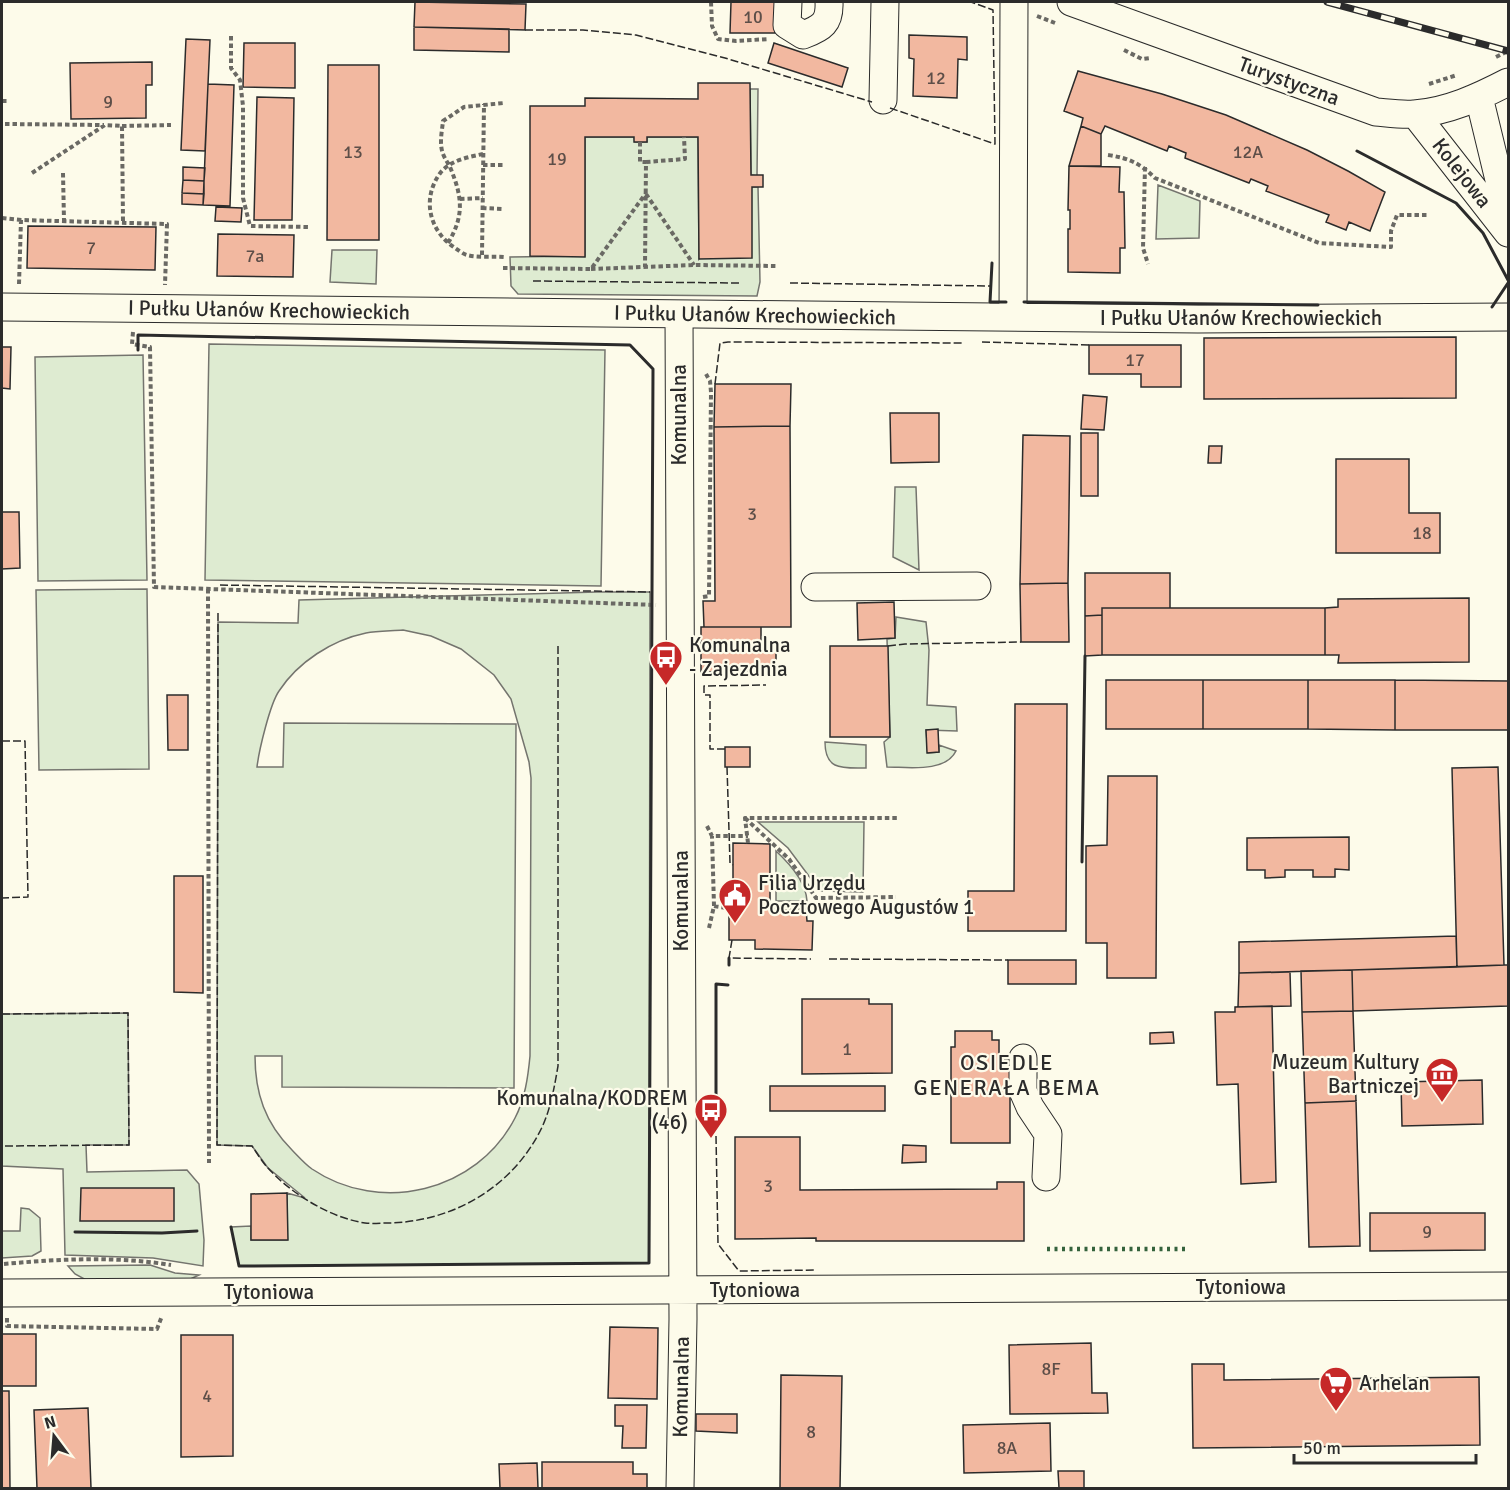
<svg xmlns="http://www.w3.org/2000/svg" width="1510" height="1490" font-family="Signika,sans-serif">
  <rect width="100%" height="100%" fill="#fdfbea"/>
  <path fill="#deebd1" stroke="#74746e" stroke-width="1.5" fill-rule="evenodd" d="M750,89H758L757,176L751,175Z
    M585,137H634L635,142H647V137H698L699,259L752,187H758L760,282L757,296L518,294L511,286L510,257L585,256Z
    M1158,185L1200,201L1199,238L1156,239Z
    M332,250H377L376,284L330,282Z
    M209,344L605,350L601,586L205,580Z
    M143,355L147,580L38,581L35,357Z
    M895,487H916L919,570L893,557Z
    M147,589L149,769L39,770L36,590Z
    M597,592H650L649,1263L239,1266L231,1227L251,1226V1240H287V1193L305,1198L268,1168L252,1146L217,1145L218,622L298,623L299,600ZM403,630L431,636L461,649L494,675L511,699L529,762L531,778L530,1056C528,1077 525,1099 515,1118C477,1192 380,1215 312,1169C305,1164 298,1156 292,1150C265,1123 255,1093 255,1056H282V1087L514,1088L516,724L284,723L283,767H257C259,750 270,704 279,691C298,662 332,640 366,633C377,631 391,631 403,630Z
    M896,617L926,622L929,650L927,705L956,707L957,731L926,730L928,753L939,752V745L956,751C945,773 908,767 887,767L884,742L890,737L887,639L895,638Z
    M825,742L866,745V768C843,768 825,771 825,742Z
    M758,822H864L863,892L820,891L788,848Z
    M776,851C790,864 806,882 807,901H776Z
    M128,1013L129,1145H86L87,1172L187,1170L199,1184L204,1240L203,1266L153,1258L65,1255L63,1169L2,1166V1014Z
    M21,1208L29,1209L40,1218L41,1251L32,1256L2,1258V1231H20Z
    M150,1265L175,1273L199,1275L184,1282L88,1281L75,1274L68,1266Z"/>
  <path fill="#f2b8a0" stroke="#2b2b2b" stroke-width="1.5" d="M415,2L526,4L525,30L414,27Z
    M731,2H775V33H730Z
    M414,27L509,29V52L414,50Z
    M909,35L967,37V60L958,59L957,98L913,96L914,59L909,58Z
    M186,39L210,40L205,151L181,150Z
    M244,43H295V88L243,87Z
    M774,43L848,68L842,87L768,63Z
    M152,62V85H146V118L71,119L70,63Z
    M328,65H379V240H327Z
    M1078,71L1162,94L1226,115L1307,150L1348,171L1385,192L1370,231L1349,222L1346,230L1326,222L1329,215L1266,191L1268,186L1251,179L1249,183L1185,158L1186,153L1169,146L1167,151L1105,126L1101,134L1081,126L1083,118L1064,111Z
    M698,83H750L751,175H763V187H752V258L699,259L698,137H647V142H634V137H585V257L530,256V106H585V98L698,99Z
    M208,84L234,85L230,206L203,205Z
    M257,97L294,98L292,220H254Z
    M1081,126L1101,134V166H1069Z
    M1069,166L1120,167L1119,192H1124L1125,248H1120V273L1068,272V229H1070V210H1068Z
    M183,167L205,168L204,181L183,180Z
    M183,180L204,181V194L182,193Z
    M182,193L204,194L203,205L182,204Z
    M216,207L242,208L241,222L215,221Z
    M28,226L156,227L155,270L27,268Z
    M218,234L294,235L293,277L217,276Z
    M1456,337V398L1204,399V338Z
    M1089,345H1181V387H1141V374H1089Z
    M2,347H11L10,389L2,388Z
    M715,384H791L790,426L714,427Z
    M1083,395L1107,397L1104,430L1081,429Z
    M890,413H939V462L891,463Z
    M790,426L791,627H704L703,601H715L714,427Z
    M1081,433H1098V496H1081Z
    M1023,435L1070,436L1068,583L1020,584Z
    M1209,446H1222L1221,463H1208Z
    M1336,459H1409V513H1440V553H1336Z
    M2,512H19L20,568L2,569Z
    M1085,573H1170V608H1102V615L1085,616Z
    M1068,583L1069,642H1021L1020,584Z
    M1469,598V662L1338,663L1339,655H1325V608L1338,607V599Z
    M894,602L895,638L858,640L857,603Z
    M1102,608H1325V655H1102Z
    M1102,615V655L1085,656V616Z
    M701,627H761V651H776V671L701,672Z
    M830,646H888L890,737H830Z
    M1106,680H1203V729H1106Z
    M1203,680H1308V729H1203Z
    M1308,680H1395V730L1308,729Z
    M1395,680L1508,681V730H1395Z
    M167,695H188V750H168Z
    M1015,704H1067L1066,931H968V891H1014Z
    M938,729L939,752L927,753L926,730Z
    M725,747H750V767H725Z
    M1498,767L1504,965L1457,967L1452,768Z
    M1108,776H1157L1156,978H1107V943H1086V846L1107,845Z
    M1349,837V870L1335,869V877H1313V870H1285V877L1265,878V870H1247V838Z
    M733,843L770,844V909H806L807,921H813L812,950L755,949V940H729V915H733Z
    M174,876H203V993L174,992Z
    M1456,936L1457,967L1239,973V942Z
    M1008,960H1076V984H1008Z
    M1504,965H1508V1006L1353,1011L1352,970Z
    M1352,970L1353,1011L1302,1012L1301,971Z
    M1290,972L1291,1006L1238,1007L1239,973Z
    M802,999H869V1004H892V1073L802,1074Z
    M1272,1006L1276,1182L1241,1184L1238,1084L1217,1085L1215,1012H1235V1007Z
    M1353,1011L1356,1101L1305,1103L1302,1012Z
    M955,1031H992V1040H999V1060H1010V1143H951V1047H955Z
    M1173,1032L1174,1043L1150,1044V1033Z
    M1482,1080L1483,1124L1402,1126L1401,1082Z
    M770,1086H885V1111H770Z
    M1356,1101L1360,1246L1309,1247L1305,1103Z
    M735,1137H800V1190L997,1189V1182H1024V1241H816V1238L735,1239Z
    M903,1145L926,1146V1162L902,1163Z
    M81,1188H174V1221H80Z
    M287,1193L288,1240H251V1194Z
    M1370,1213H1485V1250L1370,1251Z
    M610,1327L658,1328L657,1399L608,1398Z
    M2,1334H36V1386H2Z
    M181,1335H233V1456L181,1457Z
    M1091,1343L1092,1393H1107L1108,1413L1010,1414L1009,1345Z
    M1192,1364H1224V1380L1479,1377L1480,1445L1193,1448Z
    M781,1375L842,1376L840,1488H780Z
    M2,1391H9L10,1488H2Z
    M615,1405H647L646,1448H622L623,1426H615Z
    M88,1408L91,1488H37L34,1410Z
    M696,1414H737V1433L696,1431Z
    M1050,1423L1051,1471L964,1473L963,1425Z
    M542,1462H633V1474H647V1488H542Z
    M537,1463L538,1488H500L499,1464Z
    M1058,1471H1084V1488H1059Z"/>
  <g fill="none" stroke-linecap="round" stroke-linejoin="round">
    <defs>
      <path id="minor" d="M788,2L787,25L803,35C822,28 830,23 829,2
        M1071,2L1376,112C1388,113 1402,115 1414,114C1447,112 1479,97 1508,82
        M1479,97L1508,217
        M883,100L885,2
        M1415,114L1508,233
        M2,307L1198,319L1508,317
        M679,314L683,1319L680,1488
        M1013,317L1014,2
        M815,587L977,586
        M1023,1058V1091L1030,1107L1048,1134L1046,1177
        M2,1293L1508,1286"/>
    </defs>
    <use href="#minor" stroke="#2b2b2b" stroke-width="29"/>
    <path stroke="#6a6964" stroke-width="4" stroke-dasharray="4.5 3" stroke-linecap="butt" d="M711,2L712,26L718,39L736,41L769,39
      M1037,16L1055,23
      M231,36V68L240,80L243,106V198L250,226L310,227
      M1124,50L1142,59L1150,58
      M1496,57L1508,51
      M1429,84L1457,75
      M2,101H7
      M5,124L104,125
      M122,126L171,125
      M640,142V162H646L645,267
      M483,154C469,157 451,160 441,172C421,198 429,231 455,248C458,250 463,254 467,255C478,258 492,256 504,257
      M1108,155C1128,158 1140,163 1155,178L1319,243L1391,247V231L1397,215H1428
      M646,162L685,159L684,137
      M483,165H504
      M1145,167L1143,248L1148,264
      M32,173L105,125L122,126L123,222
      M63,173L64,221
      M646,194L694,265
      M460,199L483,198
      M482,208L504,209
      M2,218L21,220
      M448,243C465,215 462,196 450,167C448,163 445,159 443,154C439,143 442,132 443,121L464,107L504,103
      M482,255L484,104
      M503,268L591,269L646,193
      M591,269L695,265L776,266
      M19,284L21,220L167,224L165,285
      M133,332L132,344L150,347L154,587L656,605
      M208,589L209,1163
      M703,597L709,596L711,392L710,381L706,374
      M745,818L789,859L816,898L896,897
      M707,826L712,836H748
      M748,843L745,818H898
      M714,906L733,909
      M709,928L714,906L712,836
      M4,1264C60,1259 116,1256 171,1265
      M7,1318V1326L157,1329L162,1316"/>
    <use href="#minor" stroke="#fdfbea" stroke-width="27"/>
    <defs>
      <path id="rail" d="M1327,2L1508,51"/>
    </defs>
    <use href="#rail" stroke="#2b2b2b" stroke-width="7"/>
    <use href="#rail" stroke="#fdfbea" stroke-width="4.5" stroke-dasharray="14" stroke-linecap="butt"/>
    <path stroke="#34623c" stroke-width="4.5" stroke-dasharray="3 4.5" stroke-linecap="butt" d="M1047,1249H1187"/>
    <path stroke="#2b2b2b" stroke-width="1.5" stroke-dasharray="8 3" stroke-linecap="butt" d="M525,30H583L636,35L725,58L872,102
      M890,108L995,144L993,10L971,2
      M533,281L740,283
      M790,283L991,286
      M982,342L1089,345
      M715,384L720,343L728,342L963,343
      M220,585L650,592
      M218,613L217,1145L252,1146C257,1153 262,1162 268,1168C291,1194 331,1218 365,1223C373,1224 381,1223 388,1223C450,1222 508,1190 538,1135C550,1114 554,1089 558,1066V643
      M888,646L905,644L1021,642
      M2,741H25L28,897L2,898
      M725,749H710V695H704V686L766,685
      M727,767L730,863L733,865
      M732,940L729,958L811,959
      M829,959L1008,960
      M2,1014L128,1013L129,1145L2,1146
      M716,1136L718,1244L739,1271L816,1270"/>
    <path stroke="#2b2b2b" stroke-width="3" d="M1357,151L1456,203L1483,233L1508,280
      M992,263L990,302H1006
      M1024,302L1318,305
      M1492,307L1508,283
      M138,350V335L630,345L653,369L649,1263L239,1266L231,1227
      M1082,862L1085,656
      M729,965V958
      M716,1111V984L728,985
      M75,1232L162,1233L197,1231"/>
  </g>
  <defs>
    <symbol id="bus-pin" viewBox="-11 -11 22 30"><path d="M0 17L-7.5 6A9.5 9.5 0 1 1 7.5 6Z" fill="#c62828" stroke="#fdfbea"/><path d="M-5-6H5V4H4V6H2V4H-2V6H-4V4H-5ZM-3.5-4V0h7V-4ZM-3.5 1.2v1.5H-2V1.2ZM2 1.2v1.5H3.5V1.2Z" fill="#fff"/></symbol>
    <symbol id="civic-pin" viewBox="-11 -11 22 30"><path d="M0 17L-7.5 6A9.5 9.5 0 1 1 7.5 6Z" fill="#c62828" stroke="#fdfbea"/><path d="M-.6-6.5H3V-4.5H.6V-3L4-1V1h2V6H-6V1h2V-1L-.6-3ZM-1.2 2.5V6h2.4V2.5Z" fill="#fff"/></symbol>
    <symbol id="museum-pin" viewBox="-11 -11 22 30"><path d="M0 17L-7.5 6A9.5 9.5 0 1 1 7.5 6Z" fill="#c62828" stroke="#fdfbea"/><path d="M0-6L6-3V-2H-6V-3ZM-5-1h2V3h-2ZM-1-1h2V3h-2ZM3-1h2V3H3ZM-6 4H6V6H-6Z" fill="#fff"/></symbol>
    <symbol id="supermarket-pin" viewBox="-11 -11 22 30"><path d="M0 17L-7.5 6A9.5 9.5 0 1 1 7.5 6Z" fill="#c62828" stroke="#fdfbea"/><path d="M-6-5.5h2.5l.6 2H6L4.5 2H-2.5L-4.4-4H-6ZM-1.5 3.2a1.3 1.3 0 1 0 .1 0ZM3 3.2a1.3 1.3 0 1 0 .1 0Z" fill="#fff"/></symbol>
  </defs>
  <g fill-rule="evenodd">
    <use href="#bus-pin" x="647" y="638" width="38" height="52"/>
    <use href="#civic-pin" x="716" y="876" width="38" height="52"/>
    <use href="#museum-pin" x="1423" y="1055" width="38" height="52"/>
    <use href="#bus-pin" x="692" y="1091" width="38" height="52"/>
    <use href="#supermarket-pin" x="1317" y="1364" width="38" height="52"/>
  </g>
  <g text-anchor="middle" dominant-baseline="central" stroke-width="4.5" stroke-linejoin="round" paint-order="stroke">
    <g font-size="18" fill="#5d4e48">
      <text x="753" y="17">10</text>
      <text x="936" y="78">12</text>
      <text x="108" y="102">9</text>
      <text x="353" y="152">13</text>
      <text x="1248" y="152">12A</text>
      <text x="557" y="159">19</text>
      <text x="91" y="248">7</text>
      <text x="255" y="256">7a</text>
      <text x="1135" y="360">17</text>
      <text x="752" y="514">3</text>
      <text x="1422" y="533">18</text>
      <text x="847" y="1049">1</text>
      <text x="768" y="1186">3</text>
      <text x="1427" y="1232">9</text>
      <text x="1051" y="1369">8F</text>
      <text x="207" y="1396">4</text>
      <text x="811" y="1432">8</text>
      <text x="1007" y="1448">8A</text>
    </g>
    <g font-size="21" fill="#2b2b2b" stroke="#fdfbea">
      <text transform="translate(1289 81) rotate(20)">Turystyczna</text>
      <text transform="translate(1462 173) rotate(52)">Kolejowa</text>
      <text transform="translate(269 310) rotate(1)">I Pułku Ułanów Krechowieckich</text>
      <text transform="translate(755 315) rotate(1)">I Pułku Ułanów Krechowieckich</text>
      <text x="1241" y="318">I Pułku Ułanów Krechowieckich</text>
      <text transform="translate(679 415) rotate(-90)">Komunalna</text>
      <text transform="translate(681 901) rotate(-90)">Komunalna</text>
      <text x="1241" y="1287">Tytoniowa</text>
      <text x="755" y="1290">Tytoniowa</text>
      <text x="269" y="1292">Tytoniowa</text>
      <text transform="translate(681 1387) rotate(-89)">Komunalna</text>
    </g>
    <g font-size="21" fill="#2b2b2b" stroke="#fdfbea" text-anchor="start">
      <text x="689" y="645">Komunalna<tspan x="689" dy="24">- Zajezdnia</tspan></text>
      <text x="758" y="883">Filia Urzędu<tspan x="758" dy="24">Pocztowego Augustów 1</tspan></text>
      <text x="1419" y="1062" text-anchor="end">Muzeum Kultury<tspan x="1419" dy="24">Bartniczej</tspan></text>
      <text x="688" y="1098" text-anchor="end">Komunalna/KODREM<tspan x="688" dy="24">(46)</tspan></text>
      <text x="1359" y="1383">Arhelan</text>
    </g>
    <g font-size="22" letter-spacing="1.5" fill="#2b2b2b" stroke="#fdfbea">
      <text x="1007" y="1062">OSIEDLE<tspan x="1007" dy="25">GENERAŁA BEMA</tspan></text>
    </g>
  </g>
  <rect width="1510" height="1490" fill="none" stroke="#2b2b2b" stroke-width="6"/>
  <g transform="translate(54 1436) rotate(344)" stroke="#fdfbea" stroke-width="4.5" paint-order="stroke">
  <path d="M0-4.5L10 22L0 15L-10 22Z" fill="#2b2b2b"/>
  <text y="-9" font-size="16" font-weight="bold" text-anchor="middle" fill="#2b2b2b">N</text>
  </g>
  <path d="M1294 1454v9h182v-9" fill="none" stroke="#2b2b2b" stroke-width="3"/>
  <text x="1303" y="1454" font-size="18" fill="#2b2b2b" stroke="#fdfbea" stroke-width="4.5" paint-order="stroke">50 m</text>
</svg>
